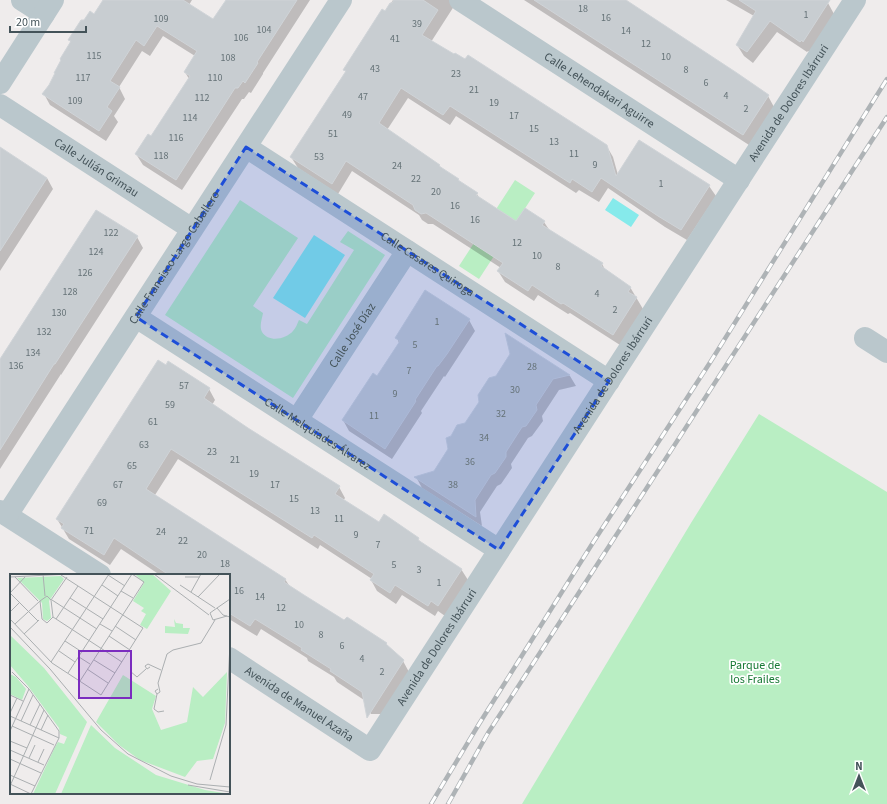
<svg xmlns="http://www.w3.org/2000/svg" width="887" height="804" font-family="'Source Sans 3',sans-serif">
  <rect width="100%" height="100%" fill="#efecec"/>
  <path fill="#b9eec3" d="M515,180L535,193L479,279L459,266Z
    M240,200L298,238L253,306L263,313C262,319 259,326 262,332C269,343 286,339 293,331C296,328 297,324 299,320L307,324L354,250L340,242L348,231L385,255L293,398L165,315Z
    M759,414L887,492V804H522L691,523Z"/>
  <path fill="#86eaeb" d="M613,198L639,215L631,227L605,210Z
    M314,235L345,255L305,318L273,298Z"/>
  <path fill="#0003" d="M111,0H192L189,5L213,21L232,0H310L263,73V74L251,93L249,92L244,99H242L182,190L143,165L136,154L151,137L189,79L185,72L195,56L163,36L150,56L142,51L119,87L125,99L114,116L118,122L106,141L50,105L44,94L50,86L71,43L69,40L85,21L94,15Z
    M393,0H458L431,42L606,145L613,157L618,175L709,186L716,196L687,240L665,227L608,188L599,202L579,190L576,193L456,116L450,125L408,98L387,130L439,165L441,168L458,180L460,183L477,194L480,199L517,223L544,222L550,231L602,264L606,271L630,287L643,309L620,345L570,313L568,314L538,295L534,301L505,282L498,271L501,268L433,224H428L422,220L419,215L352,171L338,194L298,168L291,157L346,73L345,70L385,12Z
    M524,0H623L768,96L774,107L749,145Z
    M726,0H824L828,3L834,14L810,52L808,51L807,52L777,32L753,63L744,56L737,45L754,16Z
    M0,163L47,178L53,189L0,271Z
    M137,237L143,248L61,375V374L0,469V361Z
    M469,320L475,331L445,377L444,376L421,411L422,413L392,459L349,431L343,420L377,378L399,343L397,338Z
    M507,335L570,376L576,386L559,390L542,416L543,421L532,436L528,438L511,464L512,468L501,484L497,486L480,512L482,526L422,488L416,477L434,472L449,449L451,437L466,424L511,354Z
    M209,389L215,400L212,405L339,487L345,498L343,501L379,524L418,539L421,543L461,569L468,580L445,616L438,611L435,616L402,595L396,604L377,591L371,580L372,579L320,545L318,549L178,459L155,495L285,579L290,587L345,621L386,643L389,649L403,661L409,672L382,714H371L365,703L364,700L337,682L334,677L308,661L307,658L261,629L257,636L229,619V575H160L121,549L110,565L69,539L57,519Z"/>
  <path fill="#c8cdd1" stroke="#d0d4d8" d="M103,0H183L213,19L226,0H297L257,62L258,63L245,83L243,81L238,88H235L176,180L135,154L148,134L151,136L190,76L184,72L197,51L157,26L144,46L136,40L110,81L120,87L107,107L112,111L99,131L42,94L49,85L55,73H54L61,60L60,59L71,41L68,40L81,20H84L90,11L94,14Z
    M394,0H423L438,10L422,35L454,54L455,53L465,59L468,55L607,145L616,176L639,140L710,185L681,230L658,216L601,178L592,192L572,179L570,183L450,106L443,115L401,88L379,123L440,165L439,166L459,179L458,180L478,193L476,195L516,221L525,208L545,221L542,225L603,263L601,266L631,287L628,292L637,297L613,335L563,303L561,304L532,285L528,291L497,271L503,263L426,213L421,214L415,210L413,205L346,161L332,184L290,157L346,71L343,70L382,9L385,11L390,3H392Z
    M534,0H626L737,73L769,95L743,135Z
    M739,0H830L803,42L802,40L800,42L770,21L747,52L736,45L756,11Z
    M0,147L47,178L0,251Z
    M96,210L138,236L55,364H54L0,450V359Z
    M425,290L470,319L447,354L438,366H437L415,400L416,401L385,449L342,420L373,373L377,376L400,341L395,338Z
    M505,333L570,375L553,379L536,405L537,410L526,426L522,427L506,452V457L495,473L491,475L475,500L476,517L414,477L434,471L448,449L446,438L451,436L457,425L465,423L479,402L478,395L489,378L496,376L510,354Z
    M158,360L166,365L168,361L210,388L204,398L248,428L340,486L335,494L379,522L384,514L419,538L418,540L462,569L438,606L431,601L428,606L395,585L390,593L370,580L374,574L314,535L312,538L171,449L146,489L286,579L284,582L304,595L344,620L347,617L387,643L386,644L404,660L367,718L362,692L330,671L331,669L301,650L302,648L255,619L250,626L229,613V575H169L114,538L104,555L61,528L64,524L56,519Z"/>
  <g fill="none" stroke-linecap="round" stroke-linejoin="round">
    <g stroke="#bac7cc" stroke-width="22">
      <path d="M22,0L44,14"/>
      <path id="s1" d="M460,0L739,180"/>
      <path d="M0,83L53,0"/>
      <path id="s2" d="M0,105L192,229"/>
      <path id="s3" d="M246,147L609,381"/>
      <path id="s4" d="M136,317L499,550"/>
      <path d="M865,338L887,352"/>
      <path id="s5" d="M297,420L407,251"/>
      <path d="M0,511L100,575"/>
      <path id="s6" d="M7,515L341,0"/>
      <path id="s7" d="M229,658L370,750L855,0"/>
    </g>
    <defs>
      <path id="rail" d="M431,804L479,724L594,541L711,361L887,79
        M448,804L488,733L887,117"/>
    </defs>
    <use href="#rail" stroke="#aeb3b6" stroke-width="4.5"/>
    <use href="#rail" stroke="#fff" stroke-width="3" stroke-dasharray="9" stroke-linecap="butt"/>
  </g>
  <path fill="#1d4ed8" fill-opacity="0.2" stroke="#1d4ed8" stroke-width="3" stroke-dasharray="8 5" stroke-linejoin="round" d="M246,147L609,381L499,550L136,317Z"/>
  <g text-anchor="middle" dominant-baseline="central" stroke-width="3.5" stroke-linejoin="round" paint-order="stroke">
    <g font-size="10" fill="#657277">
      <text x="583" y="9">18</text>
      <text x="806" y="15">1</text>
      <text x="606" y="18">16</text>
      <text x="161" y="19">109</text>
      <text x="417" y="24">39</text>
      <text x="264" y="30">104</text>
      <text x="626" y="31">14</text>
      <text x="241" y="38">106</text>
      <text x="395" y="39">41</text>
      <text x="646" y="44">12</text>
      <text x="94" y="56">115</text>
      <text x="666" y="57">10</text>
      <text x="228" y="58">108</text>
      <text x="375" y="69">43</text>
      <text x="686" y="70">8</text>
      <text x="456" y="74">23</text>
      <text x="83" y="78">117</text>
      <text x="215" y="78">110</text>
      <text x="706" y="83">6</text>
      <text x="474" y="90">21</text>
      <text x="726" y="96">4</text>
      <text x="363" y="97">47</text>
      <text x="202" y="98">112</text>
      <text x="75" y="101">109</text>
      <text x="494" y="103">19</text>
      <text x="746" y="109">2</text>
      <text x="347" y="115">49</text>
      <text x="514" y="116">17</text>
      <text x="190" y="118">114</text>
      <text x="534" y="129">15</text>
      <text x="333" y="134">51</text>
      <text x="176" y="138">116</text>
      <text x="554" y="142">13</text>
      <text x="574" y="154">11</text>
      <text x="161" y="156">118</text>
      <text x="319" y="157">53</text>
      <text x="595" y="165">9</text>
      <text x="397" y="166">24</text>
      <text x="416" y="179">22</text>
      <text x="661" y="184">1</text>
      <text x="436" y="192">20</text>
      <text x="455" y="206">16</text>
      <text x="475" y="220">16</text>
      <text x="111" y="233">122</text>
      <text x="517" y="243">12</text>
      <text x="96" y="252">124</text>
      <text x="537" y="256">10</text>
      <text x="558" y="267">8</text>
      <text x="85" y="273">126</text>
      <text x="70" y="292">128</text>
      <text x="597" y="294">4</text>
      <text x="615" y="310">2</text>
      <text x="59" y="313">130</text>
      <text x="437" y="322">1</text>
      <text x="44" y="332">132</text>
      <text x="415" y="345">5</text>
      <text x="33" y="353">134</text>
      <text x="16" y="366">136</text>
      <text x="532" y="367">28</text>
      <text x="409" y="371">7</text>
      <text x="184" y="386">57</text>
      <text x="515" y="390">30</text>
      <text x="395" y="394">9</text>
      <text x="170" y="405">59</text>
      <text x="501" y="414">32</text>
      <text x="374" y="416">11</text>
      <text x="153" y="422">61</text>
      <text x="484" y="438">34</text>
      <text x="144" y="445">63</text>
      <text x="212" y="452">23</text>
      <text x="235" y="460">21</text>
      <text x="470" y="462">36</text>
      <text x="132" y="466">65</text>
      <text x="254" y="474">19</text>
      <text x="118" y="485">67</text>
      <text x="275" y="485">17</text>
      <text x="453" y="485">38</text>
      <text x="294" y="499">15</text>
      <text x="102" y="503">69</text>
      <text x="315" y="511">13</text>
      <text x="339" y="519">11</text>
      <text x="89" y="531">71</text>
      <text x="161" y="532">24</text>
      <text x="356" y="535">9</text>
      <text x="183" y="541">22</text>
      <text x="378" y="545">7</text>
      <text x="202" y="555">20</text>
      <text x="225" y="564">18</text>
      <text x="394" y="565">5</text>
      <text x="419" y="570">3</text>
      <text x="439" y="583">1</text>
      <text x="239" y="591">16</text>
      <text x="260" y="597">14</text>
      <text x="281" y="608">12</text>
      <text x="299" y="625">10</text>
      <text x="321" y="635">8</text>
      <text x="342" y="646">6</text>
      <text x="362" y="659">4</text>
      <text x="382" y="672">2</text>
    </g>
    <g font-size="12" fill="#445359" stroke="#fff">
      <text stroke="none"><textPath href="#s1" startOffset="166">Calle Lehendakari Aguirre</textPath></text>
      <text stroke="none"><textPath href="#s7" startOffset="939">Avenida de Dolores Ibárruri</textPath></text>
      <text stroke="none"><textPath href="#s2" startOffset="115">Calle Julián Grimau</textPath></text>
      <text stroke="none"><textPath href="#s6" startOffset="307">Calle Francisco Largo Caballero</textPath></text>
      <text stroke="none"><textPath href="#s3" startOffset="216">Calle Casares Quiroga</textPath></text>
      <text stroke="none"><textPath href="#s5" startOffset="101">Calle José Díaz</textPath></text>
      <text stroke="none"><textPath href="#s7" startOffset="615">Avenida de Dolores Ibárruri</textPath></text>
      <text stroke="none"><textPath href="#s4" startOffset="216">Calle Melquiades Álvarez</textPath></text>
      <text stroke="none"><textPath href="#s7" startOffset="291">Avenida de Dolores Ibárruri</textPath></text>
      <text stroke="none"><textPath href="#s7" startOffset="84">Avenida de Manuel Azaña</textPath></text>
    </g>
    <g font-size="12" fill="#177934" stroke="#fff">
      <text x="755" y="665">Parque de<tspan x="755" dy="14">los Frailes</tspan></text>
    </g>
  </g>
  <g transform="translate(10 574)">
    <rect width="220" height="220" fill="#efecec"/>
    <path d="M125,0H142L161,17L137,55L130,51L136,40L131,37L134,34L123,27L134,9ZM51,2L54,5L39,27L41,44L37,47L33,45L32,29L7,4ZM164,45L166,49L173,50V54H180L178,60L155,59V52L165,53ZM0,61L34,94L77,148L45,220H23L45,173L48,168L54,170L57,163L50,160L49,154L18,112L0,91ZM217,98L215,149L203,185L187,187L175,203L130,186L109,171L86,148L113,101L146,122L142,135L151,156L177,148L183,113L193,123ZM0,100L6,103L16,115L12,126L0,120ZM81,151L105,174L146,201L195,216L220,220H51Z" fill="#b9eec3"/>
    <path fill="none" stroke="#abafb1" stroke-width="1" d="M33,0L35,22M144,0L199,41M98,1L115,12M0,3L58,0M5,3L28,27M175,3H190M92,11L108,22M170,11L205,34M111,17L123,24M181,18L191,0M0,19L28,47M0,19L15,3M37,22L41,26L43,43L37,49L32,45L30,27ZM188,23L210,0M60,24L93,45M41,26L57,3M42,26L87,55M207,34L220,25M0,38L10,28M217,42L203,46L200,39L207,34L213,41L220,43M43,43L112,88M0,45L42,89L91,121L133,54L51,1M46,45L68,12M5,50L30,27M90,50L102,57M105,52L126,66M0,53L40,95L91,156L118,180L161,202L187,210L220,213M14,60L29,46M99,62L120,76M55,67L72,78M49,77L65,88M69,83L80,90M84,86L105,99M41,88L99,0M140,93L137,95L135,92L138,90L151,96M77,95L98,109M120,97L127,103L136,95M2,98L19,115L49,157V164L21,220M58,99L122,0M70,107L134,8L122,0M148,115L145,117L147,120L150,118L148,109L157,80L163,76L191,69L205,46M147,120L144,135L148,138L154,137M0,121L13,127M0,139L7,124M0,142L49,164M11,147L23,121M20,151L30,130M2,152L44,171M31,156L38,141M0,157L19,115M0,167L17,174M0,176L34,191M19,184L25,171M0,185L31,199M28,188L34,175M0,201L25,212M200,206L216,151L220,70M0,210L21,220M178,211L220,218M0,212L34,136"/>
    <path fill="#7b2cbf" fill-opacity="0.15" stroke="#7b2cbf" stroke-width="2" d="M69,77H121V124H69Z"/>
    <rect width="220" height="220" fill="none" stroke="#445359" stroke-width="2"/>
  </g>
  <g transform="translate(859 776)" stroke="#ffffff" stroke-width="3" paint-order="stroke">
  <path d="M0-3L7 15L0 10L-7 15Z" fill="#445359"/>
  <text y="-6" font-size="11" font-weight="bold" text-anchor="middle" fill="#445359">N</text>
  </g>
  <path d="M10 26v6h76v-6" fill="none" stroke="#445359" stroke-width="2"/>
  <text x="16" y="26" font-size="12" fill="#445359" stroke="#ffffff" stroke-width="3" paint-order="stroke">20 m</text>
</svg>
